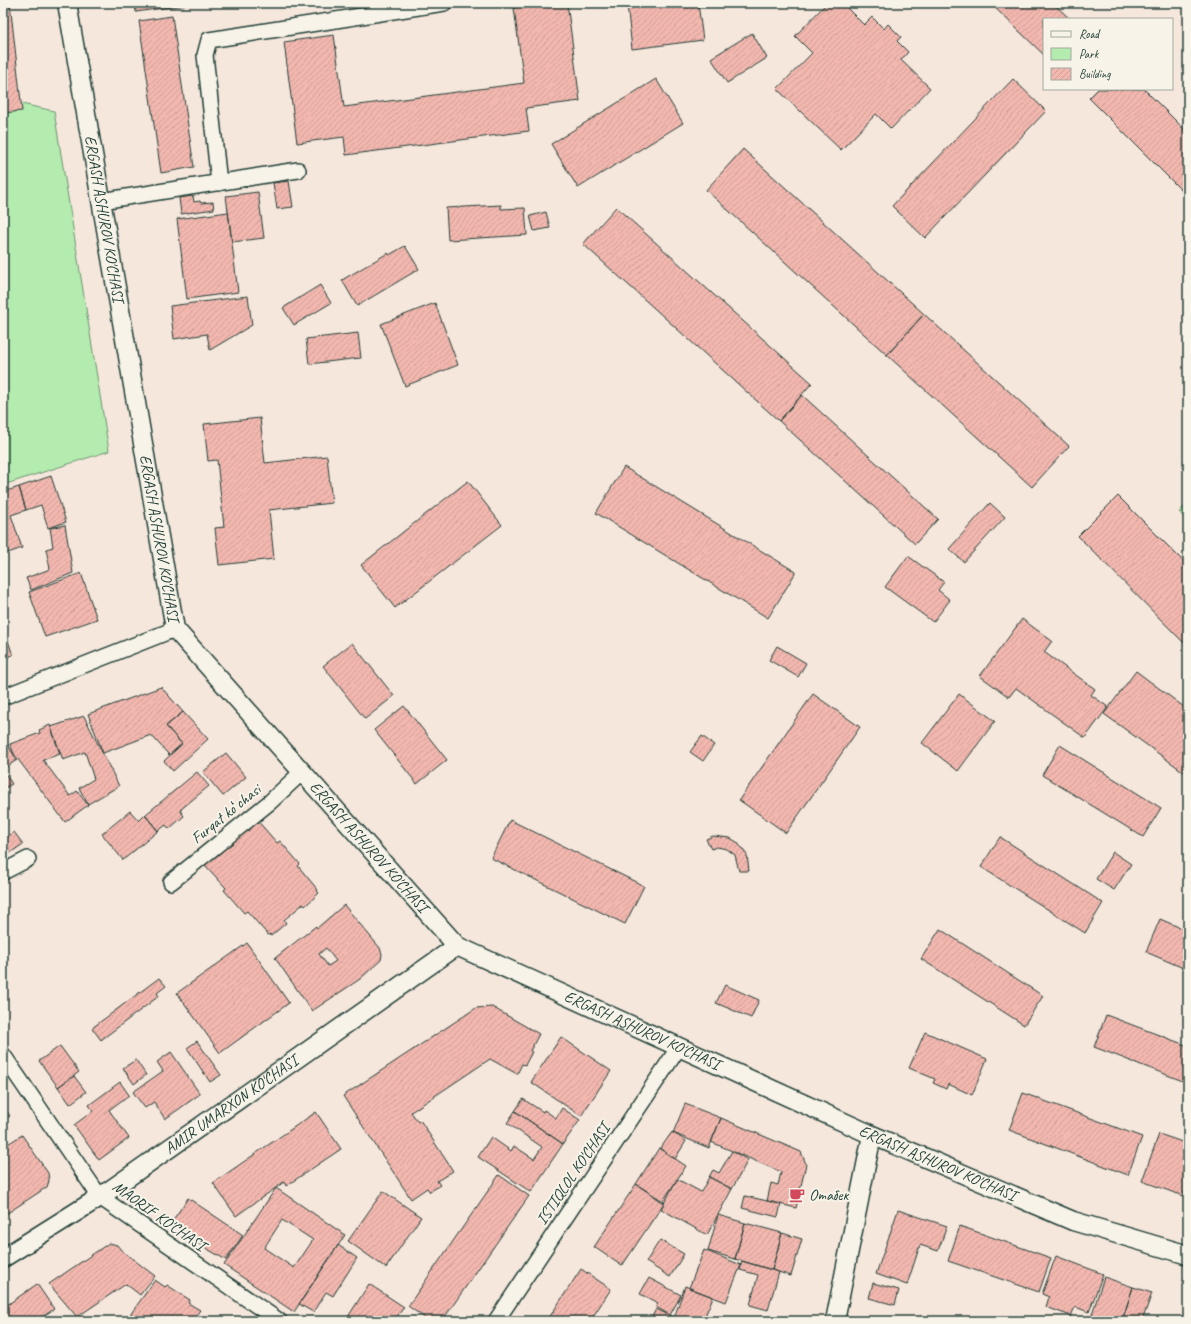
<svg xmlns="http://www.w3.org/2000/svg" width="1191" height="1324" font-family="Caveat,sans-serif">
  <defs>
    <pattern id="building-hatch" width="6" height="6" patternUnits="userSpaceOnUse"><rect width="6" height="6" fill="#f2b7af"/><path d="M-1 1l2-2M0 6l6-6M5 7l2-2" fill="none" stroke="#cf9e97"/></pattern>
  </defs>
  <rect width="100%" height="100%" fill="#f6e7dd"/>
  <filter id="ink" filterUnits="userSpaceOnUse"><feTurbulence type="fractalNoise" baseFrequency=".025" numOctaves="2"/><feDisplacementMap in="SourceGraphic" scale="8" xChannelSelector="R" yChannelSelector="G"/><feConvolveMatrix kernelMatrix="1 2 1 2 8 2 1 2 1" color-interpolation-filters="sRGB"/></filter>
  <g filter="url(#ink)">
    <path fill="#b4ebae" stroke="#6a9471" d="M3,100L54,111L109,451L3,485Z
      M1188,503V522L1179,512Z"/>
    <path fill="url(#building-hatch)" stroke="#1f3d34" fill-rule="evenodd" d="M3,3H10L22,111L3,113Z
      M135,3H185V5L136,12Z
      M549,3H567L580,101L526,108L529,131L346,155L344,137L297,143L284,42L334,35L344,107L524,83L514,8Z
      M634,3H698L703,40L632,49L627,4Z
      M827,3H842L864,25L872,17L884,29L888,24L901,37L897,41L908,52L901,60L930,88L891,129L876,114L841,150L777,89L812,53L795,36Z
      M990,3H1053L1070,19H1044V55Z
      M172,16L194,167L161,173L139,21Z
      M752,33L767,58L727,83L711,58Z
      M656,79L683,123L578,188L551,144Z
      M1013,79L1046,111L925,238L892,206Z
      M1098,89H1144L1188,133V197L1089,98Z
      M743,149L924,314L887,355L706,190Z
      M289,181L293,207L277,209L273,183Z
      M258,192L264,238L232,242L226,196Z
      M193,196L194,202L200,201L201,203L213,202L214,209L181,214L179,198Z
      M501,205V209L525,208L527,235L448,240L446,208Z
      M616,207L812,383L779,421L583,244Z
      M228,212L238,292L187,299L177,219Z
      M546,212L550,228L534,231L530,216Z
      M405,246L419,269L357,306L342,280L388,253L389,255Z
      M320,285L331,303L294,325L283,308Z
      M248,296L252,325L210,350L207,334L174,339L170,306Z
      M435,303L458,365L405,386L381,324Z
      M924,314L1069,446L1032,487L887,355Z
      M358,333L361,358L309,364L306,339Z
      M802,395L938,519L915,544L779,421Z
      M260,418L265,463L327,456L332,503L269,510L274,559L219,565L215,528L224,527L217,460L208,461L204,424Z
      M624,467L796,572L768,618L596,513Z
      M51,476L66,522L48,528L41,505L26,510L19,487Z
      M468,481L502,525L395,608L361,565Z
      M19,487L26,510L11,515L22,548L8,553L3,537V492Z
      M1118,496L1188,566V647L1078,536Z
      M990,503L1005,517L964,562L949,549Z
      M65,525L73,573L31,590L26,578L50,569L46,549L53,547L50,528Z
      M908,556L944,582L938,590L950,600L933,622L885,587Z
      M81,573L97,619L45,637L29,592Z
      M1022,619L1052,641L1044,652L1095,689L1091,695L1108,707L1085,738L1016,688L1009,697L980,676Z
      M3,627L13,655L3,658Z
      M352,643L394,696L365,719L323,666Z
      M777,646L806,663L798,677L769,660Z
      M1136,671L1188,710V775L1104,714Z
      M161,687L183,712L166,726L182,744L169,755L151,735L103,753L88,714Z
      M813,694L860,727L786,833L739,800Z
      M959,694L995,721L958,771L922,743Z
      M404,706L447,760L417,784L374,730Z
      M183,712L208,739L173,771L164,761L182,744L166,726Z
      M84,716L119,786L88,804L79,788L94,779L85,752L63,760L51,727Z
      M50,725L60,754L43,760L70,796L77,791L88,805L65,822L14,754L10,744L40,733L39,730Z
      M702,736L714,745L703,761L690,752Z
      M5,740L17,760L3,769V741Z
      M1060,745L1161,808L1143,837L1042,775Z
      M226,753L246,777L223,796L203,772Z
      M3,770L12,784L3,789Z
      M197,772L209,786L180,810L184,816L169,829L166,825L158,831L145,815Z
      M130,811L139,821L145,815L158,831L123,860L102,834Z
      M256,819L277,843L280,841L300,864L298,866L318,890L317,891L319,893L305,906L303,904L284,920L286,923L271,936L270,934L268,935L247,911L244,913L224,890L226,888L205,865L207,864L205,861Z
      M510,820L644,886L625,924L491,858Z
      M3,831L7,837L3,840Z
      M14,832L23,844L3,858V840Z
      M713,836L730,838L737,842L747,855L749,871H739L735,855L727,849L717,847L711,849L706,839Z
      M1000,837L1103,903L1085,933L981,867Z
      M1113,852L1131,864L1114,890L1096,879Z
      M344,905L380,948L382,954L381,960L360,979L312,1011L275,958L316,926L317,928ZM326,948L336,961L328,966L319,954Z
      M1160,919L1188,931V970L1146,952Z
      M940,929L1043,996L1024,1025L921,959Z
      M247,943L289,1003L220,1053L177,993Z
      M159,978L166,986L157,993L159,996L101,1040L92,1028Z
      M725,985L759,1000L751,1018L716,1003Z
      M492,1007L539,1034L530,1051L532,1052L525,1065L522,1064L517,1074L490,1059L411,1112L418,1122L420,1120L453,1171L437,1181L440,1185L430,1192L427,1188L411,1199L343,1096L476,1008Z
      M1106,1015L1188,1046V1083L1094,1047Z
      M925,1032L987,1059L972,1095L948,1084L946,1089L933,1083L935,1079L909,1068Z
      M561,1037L611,1071L581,1116L531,1082Z
      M197,1041L221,1075L210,1082L187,1048Z
      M60,1046L79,1072L58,1087L39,1061Z
      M171,1052L200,1094L165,1119L154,1102L145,1108L133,1092L163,1071L157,1062Z
      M136,1060L146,1075L134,1084L123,1068Z
      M74,1076L86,1092L70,1104L58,1087Z
      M120,1082L129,1095L109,1110L129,1138L99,1160L74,1125L93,1111L89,1105Z
      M1023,1093L1142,1137L1128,1175L1009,1130Z
      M523,1099L543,1112L544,1110L556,1118L562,1108L580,1120L563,1144L515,1111Z
      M685,1104L721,1118L709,1148L673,1133Z
      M3,1106L10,1116L3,1121Z
      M515,1111L563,1144L531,1192L478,1157L491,1137L511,1151L514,1146L534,1159L542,1147L507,1123Z
      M316,1112L341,1149L286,1186L284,1182L236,1216L213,1183Z
      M721,1118L801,1152L806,1164L796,1208L767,1201L771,1183L778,1185L781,1172L711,1142Z
      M672,1132L686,1141L675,1159L660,1149Z
      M1159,1134L1188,1144V1183L1183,1196L1142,1181Z
      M22,1135L48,1173L49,1181L47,1187L3,1216V1147Z
      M659,1148L686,1166L663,1201L636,1184Z
      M732,1151L748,1160L732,1189L709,1177L713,1170L719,1173Z
      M499,1175L529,1196L442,1321H429L408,1306Z
      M709,1177L732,1189L707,1235L661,1209L677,1179L701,1192Z
      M636,1184L664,1203L622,1266L594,1247Z
      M276,1188L345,1235L294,1312L224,1265ZM282,1220L313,1240L294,1268L264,1248Z
      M383,1191L421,1217L386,1268L348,1241Z
      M745,1196L781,1204L778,1217L742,1208Z
      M188,1198L243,1235L226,1260L194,1241L195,1239L171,1223Z
      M898,1210L947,1226L938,1251L920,1245L907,1285L876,1274Z
      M718,1215L745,1223L735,1259L708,1251Z
      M745,1223L782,1233L772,1270L735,1259Z
      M960,1226L1051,1258L1039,1292L948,1261Z
      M782,1233L802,1239L791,1276L772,1270Z
      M660,1240L684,1254L670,1277L646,1262Z
      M109,1243L117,1245L121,1250L155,1276L140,1295L126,1284L77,1317L49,1284Z
      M338,1245L357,1258L333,1296L326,1292L313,1312L299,1304Z
      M704,1250L741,1265L726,1302L689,1288Z
      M1056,1256L1103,1274L1089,1312L1075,1307L1071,1316L1046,1307L1049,1297L1042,1294Z
      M742,1261L779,1272L768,1310L750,1305L758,1275L740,1270Z
      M581,1269L611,1289L590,1321H547Z
      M1104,1277L1133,1287L1122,1321H1095L1097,1316L1092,1314Z
      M649,1278L681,1295L670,1315L656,1307L658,1303L640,1294Z
      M155,1280L165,1287L167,1285L190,1300L188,1303L200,1310L192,1321H139L130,1315Z
      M873,1283L899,1290L895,1305L869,1298Z
      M37,1284L54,1309L36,1321H3V1308Z
      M369,1284L404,1307L394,1321H378L369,1315L365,1321L346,1320Z
      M685,1286L713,1297L703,1321H673Z
      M1133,1287L1152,1293L1142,1321H1122Z
      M656,1309L673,1317L671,1321H650Z
      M1170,1318L1184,1321H1170Z"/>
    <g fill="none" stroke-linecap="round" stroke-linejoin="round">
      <defs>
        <path id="minor" d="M219,183L205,55L209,40L444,3
          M101,201L298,170
          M3,697L175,629
          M3,872L28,859
          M171,882L270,802L302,772
          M3,1055L100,1197L279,1321
          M496,1321L679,1047"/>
        <g id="tertiary">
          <path id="s1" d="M67,3L175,629L457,946L872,1135L1073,1221L1188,1255"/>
          <path id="s2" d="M3,1258L100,1197L457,946"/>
          <path d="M835,1321L872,1135"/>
        </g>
      </defs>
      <use href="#minor" stroke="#1f3d34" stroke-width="18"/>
      <use href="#tertiary" stroke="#1f3d34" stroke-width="21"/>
      <use href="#minor" stroke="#f7f3e8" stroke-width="15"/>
      <use href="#tertiary" stroke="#f7f3e8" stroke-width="18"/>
    </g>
  </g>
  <defs>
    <symbol id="cafe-bare" viewBox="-9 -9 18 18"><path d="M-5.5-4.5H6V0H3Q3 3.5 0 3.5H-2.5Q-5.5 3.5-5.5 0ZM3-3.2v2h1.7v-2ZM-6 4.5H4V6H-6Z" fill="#d1495b" stroke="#f7f3e8" stroke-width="2.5" paint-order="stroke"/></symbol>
  </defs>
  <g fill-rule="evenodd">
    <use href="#cafe-bare" x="786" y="1184" width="22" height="22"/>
  </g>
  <g text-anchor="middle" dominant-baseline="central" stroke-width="4" stroke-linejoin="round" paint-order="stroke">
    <g font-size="16" fill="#1f3d34" stroke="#f7f3e8">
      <text stroke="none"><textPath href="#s1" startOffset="219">ERGASH ASHUROV KO'CHASI</textPath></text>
      <text stroke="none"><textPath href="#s1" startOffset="543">ERGASH ASHUROV KO'CHASI</textPath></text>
      <text transform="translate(226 814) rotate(-39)">Furqat koʻchasi</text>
      <text stroke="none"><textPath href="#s1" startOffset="927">ERGASH ASHUROV KO'CHASI</textPath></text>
      <text stroke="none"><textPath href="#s1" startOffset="1263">ERGASH ASHUROV KO'CHASI</textPath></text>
      <text stroke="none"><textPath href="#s2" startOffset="275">AMIR UMARXON KO'CHASI</textPath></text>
      <text stroke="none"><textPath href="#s1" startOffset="1587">ERGASH ASHUROV KO'CHASI</textPath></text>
      <text transform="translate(573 1174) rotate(-56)">ISTIQLOL KO'CHASI</text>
      <text transform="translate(159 1216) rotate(35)">MAORIF KO'CHASI</text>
    </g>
    <g font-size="16" fill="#1f3d34" stroke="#f7f3e8" text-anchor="start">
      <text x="809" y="1195">Отабек</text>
    </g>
  </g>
  <rect width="1191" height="1324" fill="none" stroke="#f7f3e8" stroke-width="16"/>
  <rect x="8" y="8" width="1175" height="1308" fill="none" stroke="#1f3d34" stroke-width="1.5" filter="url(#ink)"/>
  <rect x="1043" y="18" width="130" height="72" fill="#f7f3e8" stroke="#a1aaa0"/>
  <rect x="1051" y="31" width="20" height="6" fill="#f7f3e8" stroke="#a1aaa0"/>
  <text x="1079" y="38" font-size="12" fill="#1f3d34">Road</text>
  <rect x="1051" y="48" width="20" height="12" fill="#b4ebae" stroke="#a1aaa0"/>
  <text x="1079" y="58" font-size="12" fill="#1f3d34">Park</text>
  <rect x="1051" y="68" width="20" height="12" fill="url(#building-hatch)" stroke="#a1aaa0"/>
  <text x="1079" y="78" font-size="12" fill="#1f3d34">Building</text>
</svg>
